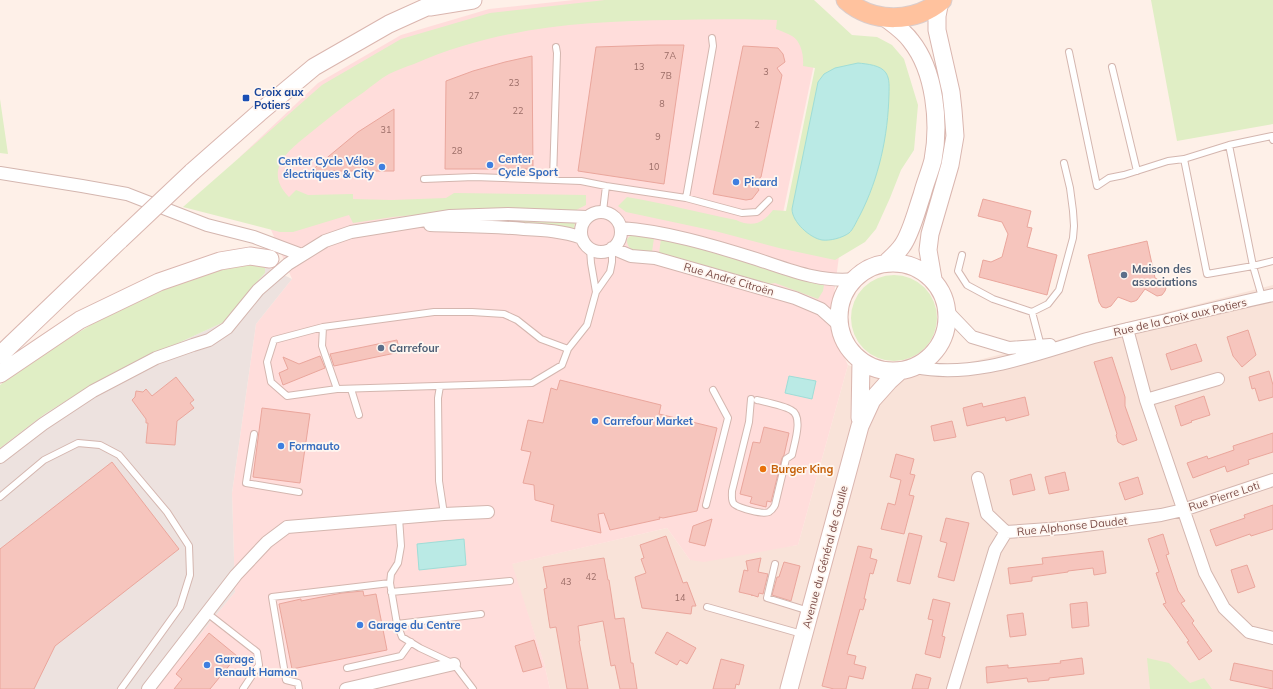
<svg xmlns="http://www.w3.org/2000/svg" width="1273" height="689" font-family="Mulish,sans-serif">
  <rect width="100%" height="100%" fill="#fef0e8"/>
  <path fill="#f9e3d9" d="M1273,285V689H550L544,663L511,564L667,528L690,560L798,545L848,365L871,374L898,379L963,364Z"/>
  <path fill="#ffdddb" d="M574,0H800L818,45L777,242L839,256L830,326L848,365L798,545L704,562L690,560L667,528L512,564L544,663L550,689H155L235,592L232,493L256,324L292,279L240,157L318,83L401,35L489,9Z"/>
  <path fill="#ede2df" d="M265,266L292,279L256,324L232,493L235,592L155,689H0V448L46,413L113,373L224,322L235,310L255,283L265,273Z"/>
  <path fill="#e0eec5" d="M605,0H814L852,35L877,37L892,45L904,59L918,105L914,150L901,170L890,198L876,229L865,242L835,260L779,248L715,231L626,212L618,206L627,197C664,203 700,213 736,220C753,228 763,223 773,210L786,211L815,68L803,66C804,56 801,41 792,36C787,33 781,31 776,29L777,20C743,19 708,19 674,20C584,21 498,27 414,64C405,67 397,70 389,74C380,79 372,86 364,92C343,106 324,122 304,138C284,154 265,173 289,197L296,190L308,195L353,194V199L392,200L446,198L454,193L586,195V205L574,211L471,210L393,217L353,223L349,215L293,232H280L183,207L322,85L401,39L490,13Z
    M1151,0H1273V124L1177,141Z
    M0,99L8,154L0,153Z
    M516,219L560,221L575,223L574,229H572L466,220Z
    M632,234L654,238L652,252C642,251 626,253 627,239Z
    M661,239C698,247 735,258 771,269C789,274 806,283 824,285L823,291L818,299L775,283L762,285L659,253Z
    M253,263L265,266V273C250,288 239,306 224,322L113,373L46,413L0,448V385C27,363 57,345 86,328C101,319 116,309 132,302C170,285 211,270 253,263Z
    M851 318a43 43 0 1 1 86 0a43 43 0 1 1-86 0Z
    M1147,658L1169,663L1190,683L1204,678L1212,689H1150Z"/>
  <path fill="#baeae5" stroke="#9fddd7" d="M858,63C867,64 881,65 886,73C890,79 889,88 889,94C888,136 879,178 860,215C857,220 853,230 849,233C842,238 830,241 822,240C810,238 792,222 792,209L818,82L824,74L835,68Z
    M789,376L816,381L812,399L785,393Z
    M464,539L466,565L419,570L417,544Z"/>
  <path fill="#f6c5bd" stroke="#eaa69c" d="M658,45H684L664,184L578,171L596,47Z
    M743,46L778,48L783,54L785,62L777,68L782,75L761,177L754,182L759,190L752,199L746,200L713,194Z
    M532,56L533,169H445L446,81L473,71L505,62Z
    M394,109V171H311L358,132Z
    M983,199L1031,211L1027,227L1032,228L1027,247L1057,255L1047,295L979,277L983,260L991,262L1002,257L1008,234L1002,222L978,216Z
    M1147,241L1155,278L1164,283L1166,288L1165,291L1162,295L1157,296L1145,289L1137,300L1135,301L1131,302L1118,297L1111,306L1106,308L1102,307L1099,302L1088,255Z
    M1248,330L1256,355L1242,367L1233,356L1227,337Z
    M397,340L400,352L334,366L330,354Z
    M1196,344L1202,361L1171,370L1166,354Z
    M320,356L325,368L283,385L279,373L288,369L283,357L299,364Z
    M1112,357L1125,397V406L1137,440L1123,445L1118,442L1116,435L1117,434L1094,362Z
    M1269,371L1273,385V397L1259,401L1255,388L1252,389L1249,377Z
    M176,377L194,400L190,403L194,408L177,421L175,445L146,443L148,423H146V419L132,400L135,397L136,391L143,392L146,389L152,396Z
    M560,380L661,405L659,414L717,428L697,511L663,518L659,517L660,519L610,530L604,513L598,514L601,533L551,521L554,505L535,500L534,485L523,483L531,452L521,450L528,420L543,423L551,388L557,390Z
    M1204,396L1210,415L1191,421L1192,422L1181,426L1175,406Z
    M1025,397L1029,415L1006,421L1005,417L967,426L963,408L982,403L983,407Z
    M262,408L310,414L300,483L253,477Z
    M952,421L956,437L934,441L931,426Z
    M764,427L789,433L784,455L782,458L771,502L767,501L766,507L750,503L752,497L740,494L753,442L760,443Z
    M1273,433V452L1248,460L1249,464L1227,472L1225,466L1193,478L1187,463L1207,456L1208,459L1234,450L1233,446Z
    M896,454L914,459L910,474L915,475L909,495L914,496L904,534L881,529L888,503L895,505L901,480L890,477Z
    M112,462L179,549L55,646L34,689H0V549Z
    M1065,472L1069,490L1049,494L1045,477Z
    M1031,474L1035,490L1013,495L1010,480Z
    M1138,477L1143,494L1125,500L1119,483Z
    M1273,505V529L1251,536L1250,534L1216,546L1210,530L1245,518L1244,515Z
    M946,518L969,523L954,581L938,577L947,543L940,541Z
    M712,519L705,546L689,542L693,526Z
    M909,533L922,536L910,584L897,581Z
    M1163,534L1169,554L1166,555L1178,591L1185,601L1181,603L1194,621L1192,623L1212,651L1199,660L1187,642L1189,641L1163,604L1166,603L1156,573L1159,572L1148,539Z
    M666,536L683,583L687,582L696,606H692L691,614L642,608L635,577L646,573L641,559L644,558L640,545Z
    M858,546L872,549L870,558L877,560L873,574L870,573L864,599H866L863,610L860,609L847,654L856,656L854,664L866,667L863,679L849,676L846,689H834L822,686Z
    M1103,551L1106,573L1094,575L1093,568L1068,571V572L1032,577V581L1010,584L1008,568L1043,564L1042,558Z
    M604,558L608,580H609L615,619L624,618L631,663H633L637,689H620L615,665L611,666L603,621L578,626L580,641H579L588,689H567L556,627L550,628L544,589L547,588L543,567Z
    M761,558L758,572L768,574L763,594L759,593L758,597L752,595V596V595L739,592L744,570L748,571L746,561Z
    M784,562L800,566L791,601L772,595L777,577H779Z
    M1247,565L1255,587L1238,593L1231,570Z
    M363,591L364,596L376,594L387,650L292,669L279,604L301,599V601L342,593Z
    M933,599L950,603L942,636L945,637L940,658L925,654L933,620L928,619Z
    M1087,602L1089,626L1072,628L1070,604Z
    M1023,613L1026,635L1010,637L1007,615Z
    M667,632L696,648L687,664L680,660L677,665L655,653Z
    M209,633L237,656L210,689H174L182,679L176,674Z
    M534,640L542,667L523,672L515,646Z
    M1082,658L1084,674L1049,678V680L1028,682L1027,678L987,683L986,667L1008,665V668L1061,663L1060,661Z
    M721,659L744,665L739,685L736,684L735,689H713Z
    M1234,663L1273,671V689L1230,680Z
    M916,674L931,678L928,689H912Z"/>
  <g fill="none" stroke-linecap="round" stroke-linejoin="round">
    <defs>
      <path id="lane" d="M1069,52L1097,186L1109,178L1124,175L1168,161L1184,159
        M1112,67L1137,171
        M1273,140L1272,136L1229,145L1184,159L1207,274L1253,266L1273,261
        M1229,145L1253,266L1262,297
        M424,179L474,177L581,181L606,186L686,198L742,213L757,212L769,200
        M553,179L557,53L556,47
        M686,198L713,46L712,38
        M603,211L606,186
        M590,249L591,263L596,292
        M962,255L958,271L967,285L993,299L1032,312
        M434,312H472L504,314L517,320L541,339L568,349L562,365L532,383L337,389L322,346L323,327Z
        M323,327L274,340L267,362L271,382L287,396L337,389
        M1041,346L1032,312L1048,304L1059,290L1073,238L1074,226L1073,211L1070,188L1064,163
        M568,349L587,325L596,292L610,272L612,262V248
        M440,386L438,398L439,481L444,514
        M351,389L359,415
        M751,399L749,422L732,491C732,496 731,501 734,504C739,508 763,515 769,512C772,510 774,507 775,505L786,459L792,455C794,444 804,416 791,410C785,406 766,402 757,400
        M254,434L246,483L299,492
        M0,497L44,460L78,443L100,445L119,455L167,512L189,546L190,575L180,607L121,689
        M706,505L728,418L713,390
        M399,518L401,546L398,563L391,574L390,583L397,624L402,637L420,648L454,664L473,689
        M775,564L767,598L809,611
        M391,592L510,581
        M707,607L802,634
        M207,613L257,652L259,665L243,689
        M397,624L481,614
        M347,668L401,656L411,642
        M299,689L298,683L286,680L272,597L390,583"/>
      <path id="street" d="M0,173L82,186L127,194L207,225L254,237L302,255
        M581 232a20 20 0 1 1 40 0a20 20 0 1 1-40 0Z
        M430,225C461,226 493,226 524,229C544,230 563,231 582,238
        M621,228C664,231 712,245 753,258C785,268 819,283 854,279
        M612,248L631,256L655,258L795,298L821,309L840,326
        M947,311L972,337L1009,348L1050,345
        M1127,329L1146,400L1205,573L1224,608L1249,632L1273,638
        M915,367C972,379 1033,355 1087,339C1113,332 1140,326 1167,320C1202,311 1237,303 1273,295
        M1146,400L1218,379
        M0,457L43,424L93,391L156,358L193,345L209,340L227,328L258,290L288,264L325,241L351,232L450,216L508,214L587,217
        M978,478L987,514L1006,532
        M148,689L236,575L267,542L287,527L444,514L488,512
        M346,689L454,664
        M953,689L995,550L1006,532L1063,528L1161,515L1183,510L1273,480"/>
      <path id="secondary" d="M430,7L473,0
        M884,17C893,24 904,31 911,41C935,71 940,123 933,160C930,172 925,183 922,195C917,209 911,234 902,246C898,252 891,258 886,263
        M192,172L259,113L314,67L389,24L442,0
        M839 317a54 54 0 1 1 108 0a54 54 0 1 1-108 0Z
        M933,279L928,250L930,234L950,165L955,136L953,110L951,92L937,30V16L940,1
        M0,355L120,240
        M0,374L80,320L159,282L220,261L250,256L270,259
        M860,418L861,361
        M789,689L860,426L872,400L889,381L900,371"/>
      <path id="primary" d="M846,0C873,24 915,23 942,0"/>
    </defs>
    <use href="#lane" stroke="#d4b6af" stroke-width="8"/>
    <use href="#street" stroke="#d4b6af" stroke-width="14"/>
    <use href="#secondary" stroke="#dab6af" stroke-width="19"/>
    <use href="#primary" stroke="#dacdcc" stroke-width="21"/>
    <use href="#lane" stroke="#fff" stroke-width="6"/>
    <use href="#street" stroke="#fff" stroke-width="12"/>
    <use href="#secondary" stroke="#fff" stroke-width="17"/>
    <use href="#primary" stroke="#ffc29e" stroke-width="19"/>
    <defs>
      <path id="secondary-bridge" d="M120,240L192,172"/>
    </defs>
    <use href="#secondary-bridge" stroke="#dab6af" stroke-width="19" stroke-linecap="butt"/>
    <use href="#secondary-bridge" stroke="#fff" stroke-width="17"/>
  </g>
  <rect fill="#1a4fb4" stroke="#fff6f0" stroke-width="1.5" x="242" y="94" width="8" height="8" rx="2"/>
  <g fill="#3f7fe0" stroke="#fff6f0" stroke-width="1.5">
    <circle cx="490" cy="165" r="4"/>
    <circle cx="382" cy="167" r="4"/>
    <circle cx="736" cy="182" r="4"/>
    <circle cx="595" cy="421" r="4"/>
    <circle cx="281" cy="446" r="4"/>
    <circle cx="360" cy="625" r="4"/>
    <circle cx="207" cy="665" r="4"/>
  </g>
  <g fill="#5c6f8a" stroke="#fff6f0" stroke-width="1.5">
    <circle cx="1124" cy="275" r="4"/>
    <circle cx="381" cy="348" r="4"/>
  </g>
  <circle fill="#e8710a" stroke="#fff6f0" stroke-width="1.5" cx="763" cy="469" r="4"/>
  <g text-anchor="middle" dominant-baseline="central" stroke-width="3.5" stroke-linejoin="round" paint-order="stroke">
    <g font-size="9" fill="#9a6c66">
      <text x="670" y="55">7A</text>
      <text x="639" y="66">13</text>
      <text x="766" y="71">3</text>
      <text x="666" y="75">7B</text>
      <text x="514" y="82">23</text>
      <text x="474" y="95">27</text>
      <text x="662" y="103">8</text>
      <text x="518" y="110">22</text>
      <text x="757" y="124">2</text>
      <text x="386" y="129">31</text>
      <text x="658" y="136">9</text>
      <text x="457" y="150">28</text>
      <text x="654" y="166">10</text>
      <text x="591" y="576">42</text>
      <text x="566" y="581">43</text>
      <text x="680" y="597">14</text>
    </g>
    <g font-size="11" font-weight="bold" fill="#164399" stroke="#fff6f0" text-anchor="start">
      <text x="254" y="92">Croix aux<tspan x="254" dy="13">Potiers</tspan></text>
    </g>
    <g font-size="11" font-weight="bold" fill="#366cbe" stroke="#fff6f0" text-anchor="start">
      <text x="498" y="159">Center<tspan x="498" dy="13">Cycle Sport</tspan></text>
      <text x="374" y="161" text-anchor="end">Center Cycle Vélos<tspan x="374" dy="13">électriques &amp; City</tspan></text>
      <text x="744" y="182">Picard</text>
      <text x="603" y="421">Carrefour Market</text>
      <text x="289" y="446">Formauto</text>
      <text x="368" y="625">Garage du Centre</text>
      <text x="215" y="659">Garage<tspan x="215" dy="13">Renault Hamon</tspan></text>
    </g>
    <g font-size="11" font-weight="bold" fill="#4e5e75" stroke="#fff6f0" text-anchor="start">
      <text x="1132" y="269">Maison des<tspan x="1132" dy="13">associations</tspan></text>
      <text x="389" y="348">Carrefour</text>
    </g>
    <g font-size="11" fill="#7c4e49" stroke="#fff6f0">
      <text transform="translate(729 279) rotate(16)">Rue André Citroën</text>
      <text transform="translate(1180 317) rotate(-13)">Rue de la Croix aux Potiers</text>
      <text transform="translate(1224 496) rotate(-18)">Rue Pierre Loti</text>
      <text transform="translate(1072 526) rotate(-6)">Rue Alphonse Daudet</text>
      <text transform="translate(825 557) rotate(-75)">Avenue du Général de Gaulle</text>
    </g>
    <g font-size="11" font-weight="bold" fill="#c56008" stroke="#fff6f0" text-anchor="start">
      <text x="771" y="469">Burger King</text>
    </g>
  </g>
</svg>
